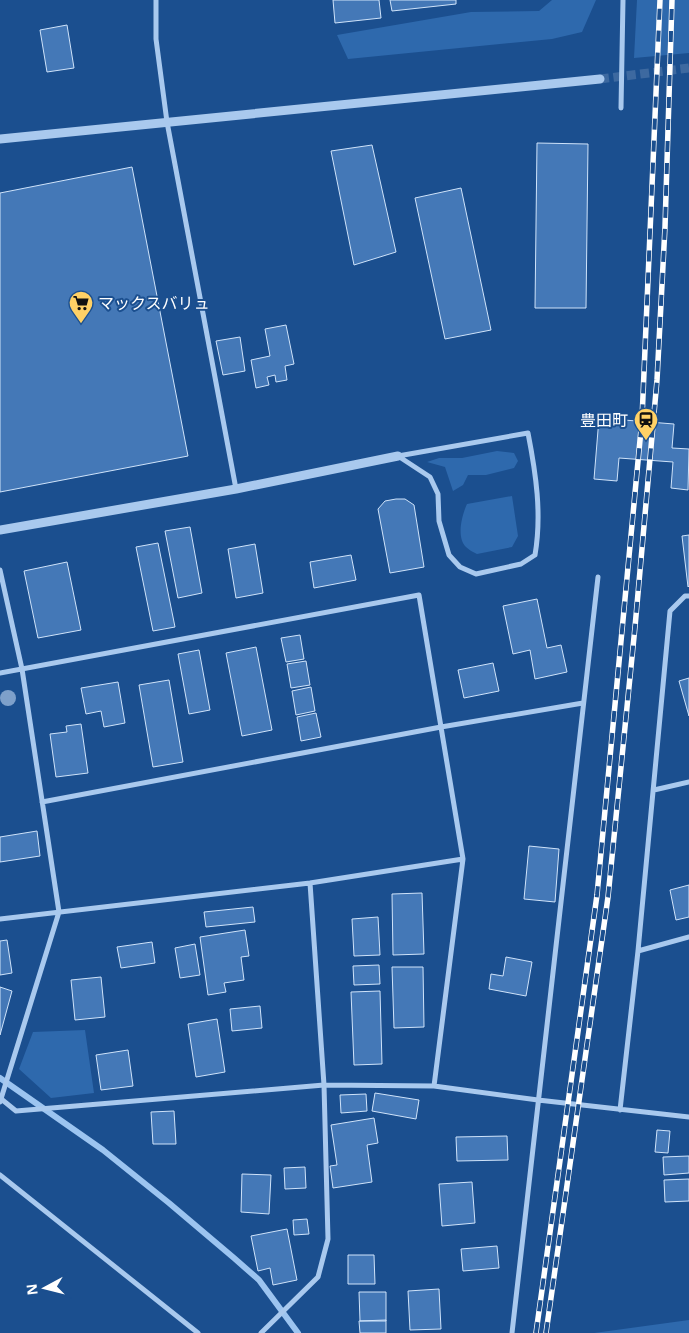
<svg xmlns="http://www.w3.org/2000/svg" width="689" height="1333" font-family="'Noto Sans','Noto Sans JP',sans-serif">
  <rect width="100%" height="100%" fill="#1b4f8f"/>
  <path fill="#2e69ad" d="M552,0H596L582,32L552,39L348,59L337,35L471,12L539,11Z
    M637,0H689V53L634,58Z
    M497,451L514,453L518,461L514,468L486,475H468L463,485L453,491L445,467L427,462L439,458H462Z
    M512,496L518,536L512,547L477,554C473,552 469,550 466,547C456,537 462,515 467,504Z
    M85,1030L94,1093L51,1098L19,1069L33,1032Z
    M689,1320V1333H594Z"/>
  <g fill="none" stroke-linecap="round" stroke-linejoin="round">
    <path stroke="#9cc4f0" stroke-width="6" d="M0,1078L103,1150L169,1203L234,1258L259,1280L298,1333"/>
  </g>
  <path fill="#4478b7" stroke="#cfe3fa" d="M333,0H379L381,18L335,23Z
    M390,0H456V4L392,11Z
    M67,25L74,68L47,72L40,30Z
    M537,143L588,144L586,308H535Z
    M372,145L396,252L354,265L331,151Z
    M132,167L188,456L0,492V193Z
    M461,188L491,330L445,339L415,198Z
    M286,325L294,364L285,366L287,380L276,382L275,375L267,377L269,385L256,388L251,360L270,356L265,329Z
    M240,337L245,371L223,375L216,341Z
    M599,418L674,424L672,448L689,449L688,490L671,488L673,462L619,458L617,481L594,479Z
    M396,499H405L414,505L424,567L390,573L378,509L385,501Z
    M190,527L202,593L178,598L165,531Z
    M689,535V586L688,587L682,536Z
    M158,543L175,627L153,631L136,547Z
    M255,544L263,593L236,598L228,549Z
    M351,555L356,580L314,588L310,562Z
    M67,562L81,630L38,638L24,571Z
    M537,599L547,648L561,645L567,672L535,679L530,650L513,654L503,606Z
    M300,635L304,659L286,662L281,638Z
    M256,647L272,730L242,736L226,653Z
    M199,650L210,710L189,714L178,654Z
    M306,661L310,685L291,688L287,664Z
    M493,663L499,691L464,698L458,670Z
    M689,678V716L679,681Z
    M169,680L183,762L153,767L139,685Z
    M118,682L125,723L104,727L101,711L86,714L81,688Z
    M311,687L315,711L296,715L292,691Z
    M316,713L321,737L301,741L297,717Z
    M81,724L88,773L56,777L50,734L67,732L66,726Z
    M37,831L40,856L0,862V837Z
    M529,846L559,849L555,902L524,899Z
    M689,885V917L676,920L670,890Z
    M422,893L424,954L393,955L392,894Z
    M253,907L255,922L206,927L204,912Z
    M378,917L380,955L354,956L352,919Z
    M245,930L249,956L241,957L244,980L224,983L226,992L208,995L200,937Z
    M7,940L12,973L0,975V941Z
    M152,942L155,963L121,968L117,947Z
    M195,944L200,975L180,978L175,948Z
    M506,957L532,962L526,996L489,989L491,974L503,976Z
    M379,965L380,984L354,985L353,966Z
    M392,967H423L424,1027L394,1028Z
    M101,977L105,1017L75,1020L71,980Z
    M0,987L12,991L0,1035Z
    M380,991L382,1064L354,1065L351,992Z
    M260,1006L262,1028L232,1031L230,1009Z
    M217,1019L225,1072L196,1077L188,1024Z
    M128,1050L133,1086L101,1090L96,1055Z
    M375,1093L419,1100L416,1119L372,1111Z
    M366,1094L367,1111L341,1113L340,1095Z
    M174,1111L176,1144H153L151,1112Z
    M374,1118L378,1143L367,1145L372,1182L333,1188L330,1166L337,1165L331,1125Z
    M657,1130L670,1131L668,1153L655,1152Z
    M507,1136L508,1160L457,1161L456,1137Z
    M689,1156V1173L664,1175L663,1157Z
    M305,1167L306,1188L285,1189L284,1168Z
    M242,1174L271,1175L269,1214L241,1212Z
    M689,1179V1201L665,1202L664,1180Z
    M472,1182L475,1223L442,1226L439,1184Z
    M307,1219L309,1234L294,1235L293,1220Z
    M287,1229L297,1280L273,1285L270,1268L258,1271L251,1236Z
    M497,1246L499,1268L463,1271L461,1249Z
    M348,1255H374L375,1284H348Z
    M439,1289L441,1329L410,1330L408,1291Z
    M359,1292H386V1321H360Z
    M386,1320V1333H360L359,1321Z"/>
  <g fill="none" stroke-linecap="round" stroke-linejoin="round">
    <path stroke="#3d69a0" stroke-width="9" stroke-dasharray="9 4.5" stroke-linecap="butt" d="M600,79L689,68"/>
    <path stroke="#a9c9ee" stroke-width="5" d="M156,0V39L167,122L236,489
      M621,108L623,0
      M528,433C536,474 542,514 535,555L521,564L476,574L460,567L449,555L439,521L438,494L430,477L398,456Z
      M0,570L22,669L59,912L0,1102
      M0,673L419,595L463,859L434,1086
      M654,790L689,782
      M42,802L441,727L583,703
      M0,919L310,883L463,859
      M638,951L689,937
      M0,1098L16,1111L324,1085L434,1086L538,1100L689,1117
      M620,1110L638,951L670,611L685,596H689
      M0,1175L198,1333
      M261,1333L318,1277L328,1239L324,1085L310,883
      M512,1333L598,577"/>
    <path stroke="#a9c9ee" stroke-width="9" d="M0,139L600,79
      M0,530L236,489L398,456"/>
    <defs>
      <path id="rail" d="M536,1333L597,895L642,419L660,0
        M546,1333L608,897L635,627L657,380L665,227L672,0"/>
    </defs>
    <use href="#rail" stroke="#fff" stroke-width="5.5"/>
    <use href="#rail" stroke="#1b4f8f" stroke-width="4" stroke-dasharray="11" stroke-linecap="butt"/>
  </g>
  <circle fill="#7ea0ca" cx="8" cy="698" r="8"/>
  <defs>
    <symbol id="supermarket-pin" viewBox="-11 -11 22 30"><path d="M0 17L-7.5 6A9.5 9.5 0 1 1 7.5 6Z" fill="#ffd166" stroke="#1b4f8f"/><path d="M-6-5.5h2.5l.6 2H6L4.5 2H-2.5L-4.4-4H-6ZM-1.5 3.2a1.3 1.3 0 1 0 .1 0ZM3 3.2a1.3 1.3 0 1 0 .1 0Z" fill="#111"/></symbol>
    <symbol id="station-pin" viewBox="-11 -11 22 30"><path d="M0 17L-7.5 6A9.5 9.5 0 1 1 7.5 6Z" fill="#ffd166" stroke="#1b4f8f"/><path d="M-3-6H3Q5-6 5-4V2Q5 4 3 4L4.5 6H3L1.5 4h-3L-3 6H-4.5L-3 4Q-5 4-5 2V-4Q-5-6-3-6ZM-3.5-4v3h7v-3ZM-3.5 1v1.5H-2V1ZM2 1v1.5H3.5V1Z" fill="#111"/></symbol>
  </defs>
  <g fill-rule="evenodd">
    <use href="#supermarket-pin" x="67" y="289" width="28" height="38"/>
    <use href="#station-pin" x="632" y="406" width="28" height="38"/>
  </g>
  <g text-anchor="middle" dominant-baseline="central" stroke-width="4" stroke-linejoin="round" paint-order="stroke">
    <g font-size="16" fill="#fff" stroke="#1b4f8f" text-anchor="start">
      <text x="98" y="303">マックスバリュ</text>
      <text x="628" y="420" text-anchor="end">豊田町</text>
    </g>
  </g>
  <g transform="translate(45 1288) rotate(263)" stroke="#1b4f8f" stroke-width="4" paint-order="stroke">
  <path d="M0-4L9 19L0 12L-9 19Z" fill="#ffffff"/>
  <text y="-8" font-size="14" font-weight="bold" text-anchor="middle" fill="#ffffff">N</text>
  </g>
</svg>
